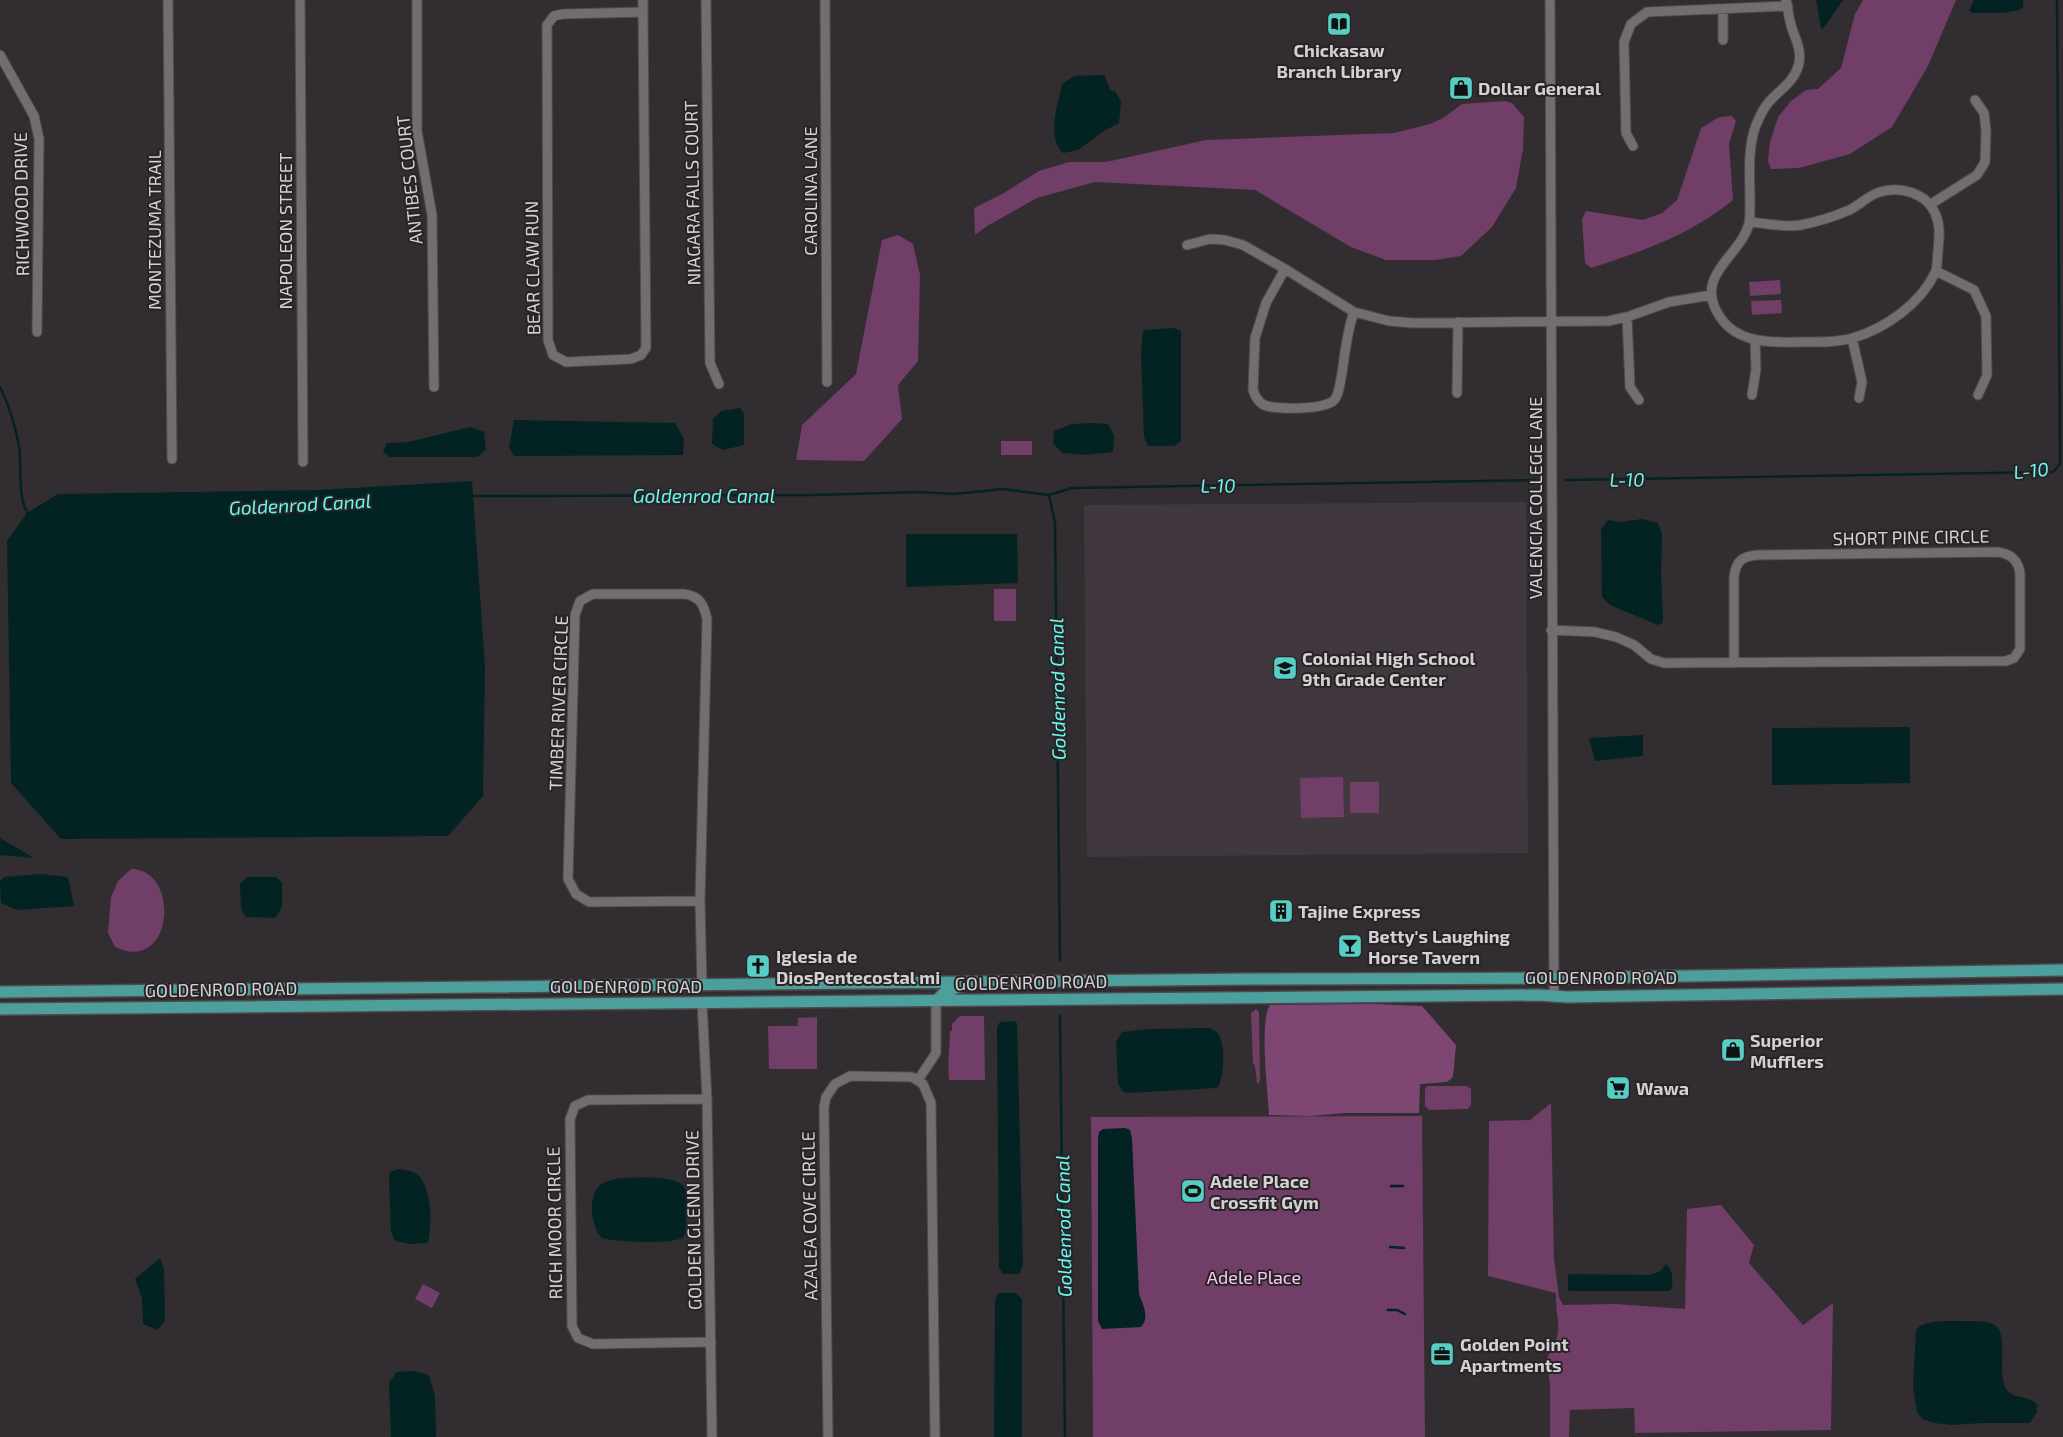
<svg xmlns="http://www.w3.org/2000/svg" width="2063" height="1437" font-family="'Exo 2',sans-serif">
  <rect width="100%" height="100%" fill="#322d31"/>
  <path fill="#41373e" d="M1526,502L1528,853L1087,857L1084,505Z"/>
  <path fill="#703e66" d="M1863,0H1956L1928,66L1892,127L1850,154L1799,168L1771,169L1768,161L1770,142L1778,117L1791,101L1806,90L1818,89L1841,68L1855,14Z
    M1505,101L1512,103L1524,117L1523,149L1516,188L1492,227L1461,256L1436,260H1386L1351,247L1255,190L1095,182L1037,198L987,226L975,235L974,208L1002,194L1039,171L1069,162H1106L1206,140L1394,133L1430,124L1443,118L1462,104Z
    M1732,116L1736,121L1729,144L1733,200C1692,234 1641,252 1591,268L1585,263L1582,219L1586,211L1643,220L1662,213L1677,200L1701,128L1719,117Z
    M898,235L913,244L920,275L918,361L898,385L902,419L864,461L796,460L802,425L856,374L882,240Z
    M1780,280L1781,294L1750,296L1749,282Z
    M1781,300L1782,313L1752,315L1751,301Z
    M1001,441H1032V455H1001Z
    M994,589H1016V621H994Z
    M1343,777L1344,817L1301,818L1300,778Z
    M1350,782H1379V813H1350Z
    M131,869C181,869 174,975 115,947L108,933L111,897L118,881Z
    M1256,1009L1259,1012L1260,1080L1259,1083H1257L1255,1066L1253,1063L1251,1013Z
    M960,1016H984L985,1080H949C947,1063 950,1048 950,1031H952V1024Z
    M817,1017V1069H769L768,1026H798V1018Z
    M1427,1086H1467L1471,1089V1105L1468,1109L1429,1110L1425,1106V1089Z
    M1551,1103L1554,1259L1559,1297L1563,1305L1615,1304L1685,1309L1687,1209L1721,1205L1754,1245L1749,1263L1803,1325L1833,1303L1831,1430L1635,1433L1634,1408L1570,1410L1569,1437H1550V1385L1547,1358C1566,1328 1555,1325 1556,1293L1488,1276L1489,1121L1530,1120Z
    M1422,1116L1425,1437H1093L1091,1117Z
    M423,1284L440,1293L432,1308L415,1299Z"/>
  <path fill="#7e4773" d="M1371,1004L1422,1006L1456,1045L1453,1077L1447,1082L1420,1084L1419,1113H1346L1310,1116L1269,1115C1268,1092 1259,1022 1270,1005Z"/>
  <path fill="#022321" d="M1816,0H1843L1823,29L1821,28Z
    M1974,0H2023C2023,3 2024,6 2022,8C2016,14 1982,13 1973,13L1969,11Z
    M1104,75L1111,91H1115L1121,102L1119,123L1104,131L1078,150L1063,153C1046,136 1058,105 1062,84L1074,76Z
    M1173,328L1181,331V441L1174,446H1148L1144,437L1141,353L1143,330Z
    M740,408L744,414V445L723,450L712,444L713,419L721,411Z
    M514,420L675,423L684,439L683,455L514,456L509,447Z
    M1092,423L1108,424L1114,435L1113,452L1086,455L1062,453L1053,443L1054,431L1072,424Z
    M470,427L484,432L486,450L477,457H390L383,452L387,443L408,442Z
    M472,481L485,667L483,796L448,836L61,839L11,783L7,541L27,513L58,494L319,490Z
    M1642,519L1658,523L1662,534L1661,572L1663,620L1662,623L1658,625L1610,605L1602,597L1601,529L1608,520L1620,522Z
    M906,534H1017L1018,583L906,587Z
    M1910,727V783L1772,785V728Z
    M1643,735V756L1595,761L1589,738Z
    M0,838L34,858L0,855Z
    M40,874L68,877L74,906L17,910L1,903L0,881L5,877Z
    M247,877H276L282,883V907L275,918L246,917L241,909L240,884Z
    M1014,1021L1017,1023L1023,1265L1019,1274H1003L999,1268L997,1027L1000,1022Z
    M1210,1028L1218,1033C1226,1048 1224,1070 1219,1086L1216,1088L1128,1093L1123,1092L1118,1084L1116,1042L1122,1032L1149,1029Z
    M1125,1128L1130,1130L1132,1138L1139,1294C1143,1305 1150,1317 1141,1327L1102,1329L1098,1321V1138L1099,1132L1103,1129Z
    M398,1169C405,1170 415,1170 420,1177C432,1193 432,1224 428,1243L411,1244L395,1241L391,1232L389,1179L390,1172Z
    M1217,1177H1241V1188L1218,1189Z
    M620,1178C635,1178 676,1174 684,1187C688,1193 686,1203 686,1210C686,1219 687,1228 684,1237C673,1245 615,1242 602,1238C591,1228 588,1199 598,1187C604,1181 612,1180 620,1178Z
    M160,1258L164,1269L165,1321L157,1330L143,1324L142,1298L135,1279Z
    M1666,1264C1673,1272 1673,1278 1672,1288L1669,1291H1570L1568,1290V1277L1569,1274L1650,1275L1661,1271Z
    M998,1293H1016L1022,1299V1437H994L995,1301Z
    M1974,1321C1979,1322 1988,1321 1993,1324C2011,1332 1995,1373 2007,1390C2015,1400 2031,1395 2037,1405V1412L2030,1423H1982L1952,1425L1934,1423L1922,1419L1917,1412L1913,1387L1916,1330C1924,1318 1959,1322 1974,1321Z
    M415,1371L429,1375L435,1396L436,1437H391L389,1383L397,1372Z"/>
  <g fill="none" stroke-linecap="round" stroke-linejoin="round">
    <path stroke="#022321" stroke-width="2.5" d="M0,387C9,405 15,425 19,446C22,467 17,496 28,514
      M1566,480L2053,472L2060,464L2057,0
      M1049,495L1055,523L1060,960
      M471,496L814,495L920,492L954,494L1003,489L1049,495L1072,488L1537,480
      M1060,1016L1065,1437
      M1391,1186H1403
      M1390,1247L1404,1248
      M1388,1310H1397L1405,1314"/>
    <defs>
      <path id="minor" d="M168,0L172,459
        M300,0L303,462
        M417,0V131L432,215L434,387
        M643,0V12L646,348L641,355L631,359L566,362L553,355L548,340L547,25L554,16L563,14L643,12
        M706,0L710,363L719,384
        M825,0L827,382
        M1550,0L1554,996
        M1723,9V40
        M0,55L34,116L39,139L37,332
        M1633,146L1626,133L1624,42L1631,24L1647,12L1788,6
        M1931,204L1977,175L1985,162L1986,131L1984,113L1975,100
        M1749,222C1765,223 1786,228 1801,225C1816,222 1833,217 1847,211C1858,207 1868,195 1880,192C1901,186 1926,193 1935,213C1941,226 1939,238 1938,251C1937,258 1938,267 1935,273C1920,304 1886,328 1853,338C1835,343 1815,342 1797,342C1766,343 1733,342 1717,312C1696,274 1740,256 1749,224C1750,218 1750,210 1750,203C1750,178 1747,149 1756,125C1759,118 1763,109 1768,103C1780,89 1795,82 1799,63C1802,47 1793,36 1790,21C1788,14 1788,7 1786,0
        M1187,245L1210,239L1225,240L1243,245L1285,269L1354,312L1389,321L1413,323L1608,321L1627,317L1669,302L1712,295
        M1285,269L1266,303L1255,338L1253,390C1255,396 1258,402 1264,405C1276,410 1328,410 1335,399C1340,392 1340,381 1342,373C1345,353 1347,331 1354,312
        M1936,271L1974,290L1986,316L1987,375L1978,395
        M1627,317L1630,387L1639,400
        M1852,338L1862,382L1859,398
        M1457,393L1458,322
        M1752,395L1756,369L1755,341
        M1551,630L1595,632L1616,637L1634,645L1651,659L1664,663L2006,661L2014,658L2020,649V573C2018,560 2011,554 1998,552L1758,555C1742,556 1736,561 1734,577V663
        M700,901L589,902L576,894L568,879L575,615L580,601L593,594H684C700,596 704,605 707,619L700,901L702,985
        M702,1003L707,1099L712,1437
        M918,1080L936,1053V1001
        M707,1099L588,1100L575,1106L570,1119L572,1326L578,1338L593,1344L711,1342
        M828,1437L824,1107L826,1097L835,1084L850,1076L912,1077L923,1084L931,1103L935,1437"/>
      <path id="major" d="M0,992L1252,979L1567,978L2063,970
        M936,1001L945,992L964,985
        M0,1009L1539,995L1567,997L2063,989"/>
    </defs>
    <use href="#minor" stroke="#4e4a4d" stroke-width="11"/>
    <use href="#major" stroke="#4e4a4d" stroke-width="14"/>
    <use href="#minor" stroke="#736d72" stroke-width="9"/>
    <use href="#major" stroke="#4c9f9b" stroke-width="11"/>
  </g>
  <defs>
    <symbol id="library-square" viewBox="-11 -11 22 22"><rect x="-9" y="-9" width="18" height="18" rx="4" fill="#56cec4" stroke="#282327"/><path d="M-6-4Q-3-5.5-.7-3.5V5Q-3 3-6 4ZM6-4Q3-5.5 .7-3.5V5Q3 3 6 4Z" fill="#111"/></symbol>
    <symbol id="shop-square" viewBox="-11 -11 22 22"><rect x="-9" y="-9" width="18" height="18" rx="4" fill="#56cec4" stroke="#282327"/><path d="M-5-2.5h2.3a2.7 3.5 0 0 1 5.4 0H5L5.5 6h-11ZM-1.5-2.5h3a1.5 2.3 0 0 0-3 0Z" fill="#111"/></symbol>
    <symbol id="school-square" viewBox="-11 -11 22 22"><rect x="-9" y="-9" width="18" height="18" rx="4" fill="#56cec4" stroke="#282327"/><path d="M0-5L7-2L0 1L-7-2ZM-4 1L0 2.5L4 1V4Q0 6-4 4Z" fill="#111"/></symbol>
    <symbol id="building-square" viewBox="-11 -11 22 22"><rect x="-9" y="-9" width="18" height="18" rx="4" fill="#56cec4" stroke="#282327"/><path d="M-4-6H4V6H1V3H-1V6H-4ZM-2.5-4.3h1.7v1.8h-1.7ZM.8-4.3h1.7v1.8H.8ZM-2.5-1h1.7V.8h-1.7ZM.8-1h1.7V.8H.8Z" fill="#111"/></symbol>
    <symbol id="bar-square" viewBox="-11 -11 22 22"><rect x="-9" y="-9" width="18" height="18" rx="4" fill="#56cec4" stroke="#282327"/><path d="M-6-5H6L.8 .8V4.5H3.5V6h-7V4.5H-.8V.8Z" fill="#111"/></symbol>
    <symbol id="church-square" viewBox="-11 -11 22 22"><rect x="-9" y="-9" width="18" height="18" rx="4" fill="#56cec4" stroke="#282327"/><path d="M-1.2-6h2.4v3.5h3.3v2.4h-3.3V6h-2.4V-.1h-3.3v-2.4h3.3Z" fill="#111"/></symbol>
    <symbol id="supermarket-square" viewBox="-11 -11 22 22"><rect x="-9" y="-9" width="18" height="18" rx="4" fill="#56cec4" stroke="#282327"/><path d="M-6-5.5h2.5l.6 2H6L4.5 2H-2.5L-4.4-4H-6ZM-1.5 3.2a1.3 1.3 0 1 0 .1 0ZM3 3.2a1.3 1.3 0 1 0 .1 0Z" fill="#111"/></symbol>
    <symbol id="stadium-square" viewBox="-11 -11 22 22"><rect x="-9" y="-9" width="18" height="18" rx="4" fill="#56cec4" stroke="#282327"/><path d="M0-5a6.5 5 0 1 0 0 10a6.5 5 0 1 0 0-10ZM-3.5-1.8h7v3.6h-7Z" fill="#111"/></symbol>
    <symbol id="office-square" viewBox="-11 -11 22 22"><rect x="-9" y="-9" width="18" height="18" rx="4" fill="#56cec4" stroke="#282327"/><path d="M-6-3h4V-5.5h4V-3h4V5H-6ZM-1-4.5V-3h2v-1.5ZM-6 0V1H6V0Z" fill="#111"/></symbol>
  </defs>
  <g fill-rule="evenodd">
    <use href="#library-square" x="1325" y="10" width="28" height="28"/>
    <use href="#shop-square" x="1447" y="74" width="28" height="28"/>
    <use href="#school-square" x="1271" y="654" width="28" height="28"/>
    <use href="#building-square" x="1267" y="897" width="28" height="28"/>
    <use href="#bar-square" x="1336" y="932" width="28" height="28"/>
    <use href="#church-square" x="744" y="952" width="28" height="28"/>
    <use href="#shop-square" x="1719" y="1036" width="28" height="28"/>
    <use href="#supermarket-square" x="1604" y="1074" width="28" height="28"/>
    <use href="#stadium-square" x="1179" y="1177" width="28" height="28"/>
    <use href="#office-square" x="1428" y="1340" width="28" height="28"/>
  </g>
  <g text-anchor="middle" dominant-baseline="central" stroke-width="4" stroke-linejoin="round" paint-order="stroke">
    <g font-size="18" font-weight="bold" fill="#d4d1d3" stroke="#282327" text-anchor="start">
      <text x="1339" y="50" text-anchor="middle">Chickasaw<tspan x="1339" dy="21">Branch Library</tspan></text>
      <text x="1478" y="88">Dollar General</text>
      <text x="1302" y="658">Colonial High School<tspan x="1302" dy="21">9th Grade Center</tspan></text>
      <text x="1298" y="911">Tajine Express</text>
      <text x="1368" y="936">Betty's Laughing<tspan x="1368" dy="21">Horse Tavern</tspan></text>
      <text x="776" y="956">Iglesia de<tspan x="776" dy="21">DiosPentecostal mi</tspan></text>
      <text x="1750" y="1040">Superior<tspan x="1750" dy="21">Mufflers</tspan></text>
      <text x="1636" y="1088">Wawa</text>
      <text x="1210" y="1181">Adele Place<tspan x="1210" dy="21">Crossfit Gym</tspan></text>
      <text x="1460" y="1344">Golden Point<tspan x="1460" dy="21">Apartments</tspan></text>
    </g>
    <g font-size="18" fill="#d4d1d3" stroke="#282327">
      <text transform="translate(409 180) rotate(-96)">ANTIBES COURT</text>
      <text transform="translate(810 191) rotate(-90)">CAROLINA LANE</text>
      <text transform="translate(692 193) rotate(-91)">NIAGARA FALLS COURT</text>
      <text transform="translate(21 204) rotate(-91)">RICHWOOD DRIVE</text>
      <text transform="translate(154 230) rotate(-90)">MONTEZUMA TRAIL</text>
      <text transform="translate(285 231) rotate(-90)">NAPOLEON STREET</text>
      <text transform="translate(532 268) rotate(-91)">BEAR CLAW RUN</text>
      <text transform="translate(1535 498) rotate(-90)">VALENCIA COLLEGE LANE</text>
      <text transform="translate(1911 537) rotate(-1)">SHORT PINE CIRCLE</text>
      <text transform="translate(558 703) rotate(-88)">TIMBER RIVER CIRCLE</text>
      <text x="1601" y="977">GOLDENROD ROAD</text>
      <text transform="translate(1031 982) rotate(-1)">GOLDENROD ROAD</text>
      <text x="626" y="986">GOLDENROD ROAD</text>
      <text transform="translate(221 989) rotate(-1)">GOLDENROD ROAD</text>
      <text transform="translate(809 1216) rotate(-91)">AZALEA COVE CIRCLE</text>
      <text transform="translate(693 1220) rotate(-91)">GOLDEN GLENN DRIVE</text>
      <text transform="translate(554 1223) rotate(-91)">RICH MOOR CIRCLE</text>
    </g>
    <g font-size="18" fill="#fbc9ef" stroke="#282327">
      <text x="1254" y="1277">Adele Place</text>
    </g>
    <g font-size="19" font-style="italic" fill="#67f9ed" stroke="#282327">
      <text transform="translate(2031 470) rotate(-6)">L-10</text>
      <text transform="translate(1627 479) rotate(-1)">L-10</text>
      <text transform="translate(1218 485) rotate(-1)">L-10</text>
      <text x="704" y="495">Goldenrod Canal</text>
      <text transform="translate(300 504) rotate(-3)">Goldenrod Canal</text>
      <text transform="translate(1057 689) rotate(-91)">Goldenrod Canal</text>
      <text transform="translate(1063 1226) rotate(-91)">Goldenrod Canal</text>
    </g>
  </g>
</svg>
